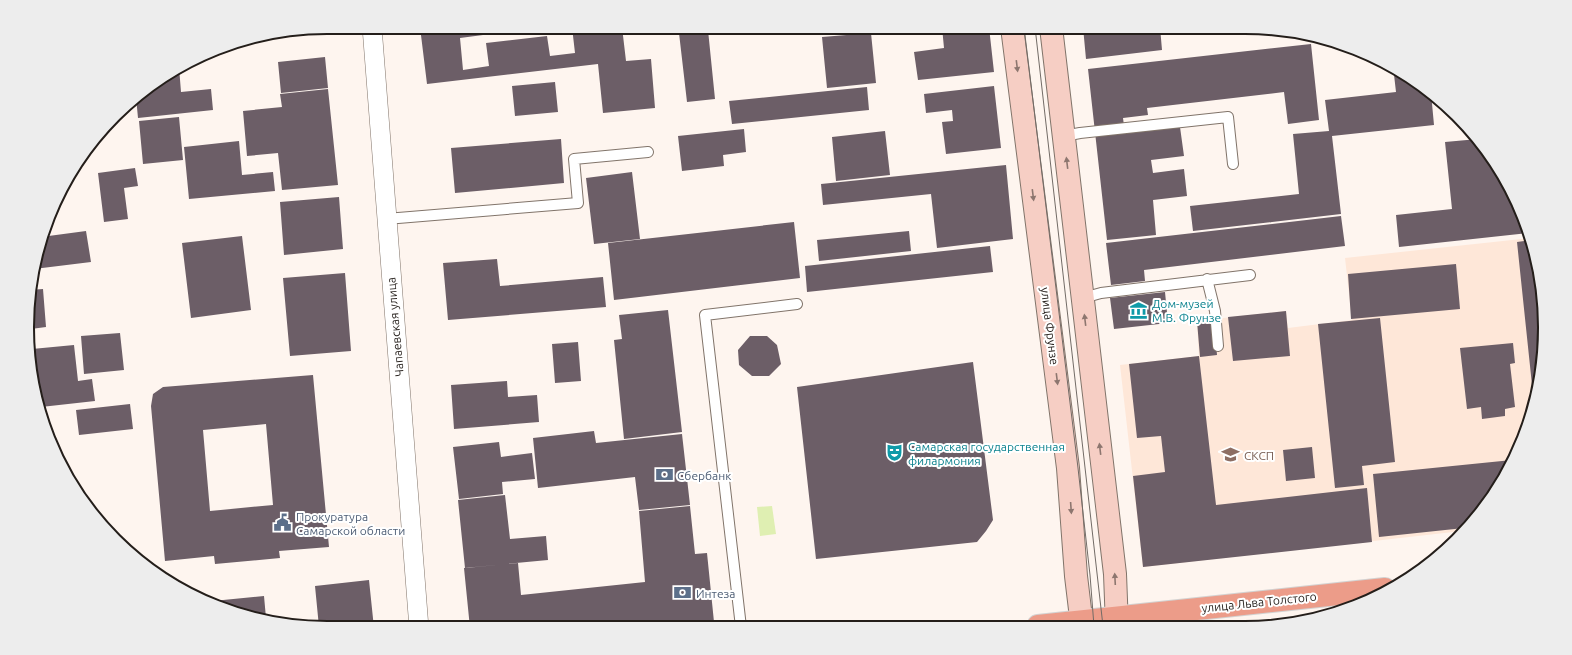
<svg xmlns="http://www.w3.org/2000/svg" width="1572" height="655" font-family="Ubuntu,sans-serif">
  <rect width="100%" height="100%" fill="#fef5ef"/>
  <path fill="#fee7d8" d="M1530,238L1535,250L1544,308L1542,366L1529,424L1494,494L1462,531L1143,567L1120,365L1199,356L1197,321L1286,311L1288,328L1352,320L1345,258Z"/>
  <path fill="#dfefb2" d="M772,506L776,534L760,536L757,507Z"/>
  <path fill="#6c5e67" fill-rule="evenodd" d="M420,27H482L483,35L460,38L463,70L489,66L486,43L547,36L550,56L575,53L572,27H622L626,61L651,59L655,108L603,113L598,64L427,84Z
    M942,27H989L994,72L918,80L914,52L944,48Z
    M1083,27H1160L1162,50L1086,59Z
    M708,30L715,99L687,102L679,33Z
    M871,33L876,83L827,88L822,37Z
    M1311,44L1319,120L1288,124L1284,92L1147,108L1148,115L1123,118L1125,133L1180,127L1184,156L1151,160L1153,173L1184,169L1187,196L1153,200L1156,235L1107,240L1088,69Z
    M325,57L328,88L281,93L278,62Z
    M1393,66L1431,93L1434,125L1332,136L1341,214L1193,231L1190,206L1299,194L1293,134L1329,131L1325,100L1396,92Z
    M179,67L181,92L211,89L213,110L138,118L136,97Z
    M555,82L558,112L515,116L512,86Z
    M994,86L1001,148L946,154L942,122L953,121L952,110L926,113L924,94Z
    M867,87L869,110L732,124L729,101Z
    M328,89L338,185L282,190L278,153L247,156L243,111L282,107L280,94Z
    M179,117L183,160L143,164L139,121Z
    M744,129L746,152L723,155L724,166L682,171L678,136Z
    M885,131L890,175L836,181L832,137Z
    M561,139L564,183L455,193L451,148Z
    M1478,139L1483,144L1514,194L1528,233L1399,247L1396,215L1452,209L1445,142Z
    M239,141L242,175L273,172L275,191L189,199L184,147Z
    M1006,165L1013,239L937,248L931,194L823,205L821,184Z
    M135,168L138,186L124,188L128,219L104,222L98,173Z
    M632,172L640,239L594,244L586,178Z
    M339,197L343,249L284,255L280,202Z
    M1341,216L1345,246L1144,270L1145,281L1111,285L1106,243Z
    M794,222L800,278L614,300L608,243Z
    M86,231L91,262L34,269L41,237Z
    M909,231L911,251L819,261L817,240Z
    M242,236L251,310L191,318L182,243Z
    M1531,240L1535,250L1544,308L1542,366L1534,404L1517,242Z
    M990,246L993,272L807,292L805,266Z
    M497,259L500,286L603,277L606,307L448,320L443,263Z
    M1456,264L1460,309L1351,319L1348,274Z
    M345,273L351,351L290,356L283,278Z
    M43,289L46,327L31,329L30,290Z
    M1165,292L1168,323L1114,329L1110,298Z
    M668,310L682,432L624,439L614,340L622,339L619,315Z
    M1286,311L1290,356L1233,361L1228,317Z
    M1380,318L1395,462L1362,466L1364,485L1335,488L1318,324Z
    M1214,320L1217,355L1200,357L1197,321Z
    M120,333L124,370L84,374L81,336Z
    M750,336H767L777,345L781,364L769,376H752L739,365L738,350Z
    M578,342L581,381L555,383L552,344Z
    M1513,343L1515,363L1510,364L1515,407L1505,409V416L1482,419L1481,407L1467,409L1460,348Z
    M74,345L78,381L92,379L95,401L41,407L33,386L32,349Z
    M1199,356L1216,505L1367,488L1372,542L1143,567L1133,476L1165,472L1161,436L1137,438L1129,364Z
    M973,362L993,520L986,531L977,542L816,559L797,387Z
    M313,375L329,547L279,551L280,558L215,564L214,556L165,561L151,406L153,394L163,387ZM266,424L273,505L210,511L203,430Z
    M507,381L508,397L537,395L539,422L454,429L451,385Z
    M130,404L133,429L79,435L76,410Z
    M594,431L596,443L682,434L690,505L639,510L635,477L538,488L533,438Z
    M499,442L501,457L532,453L535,479L502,482L503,494L459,499L453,447Z
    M1312,447L1315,478L1286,481L1283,450Z
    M1512,460L1494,494L1464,528L1379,537L1373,474Z
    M505,495L510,539L546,536L548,560L465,568L458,500Z
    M690,506L695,554L707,553L714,622L663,627L470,628L464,568L518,563L521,595L645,582L639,511Z
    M369,580L374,628H327L319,627L315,586Z
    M264,596L266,618L231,612L213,602V601Z"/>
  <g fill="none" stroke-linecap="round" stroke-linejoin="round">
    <defs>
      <path id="lane" d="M1064,136L1080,133L1228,117L1233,164
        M386,219L578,203L574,159L648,152
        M1207,279L1215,311L1218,346
        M1083,298L1101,293L1250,275
        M741,627L705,315L797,304"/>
      <path id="street" d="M372,27L419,628"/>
      <path id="secondary" d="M1012,27L1068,468L1076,576L1082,626
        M1051,27L1115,574L1117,626"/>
      <path id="primary" d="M1038,626L1385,589"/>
    </defs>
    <use href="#lane" stroke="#81746a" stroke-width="12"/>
    <use href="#street" stroke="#81746a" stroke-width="20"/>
    <use href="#secondary" stroke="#81746a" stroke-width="24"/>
    <use href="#primary" stroke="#d3d2d1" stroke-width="24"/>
    <use href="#lane" stroke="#fff" stroke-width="10"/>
    <use href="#street" stroke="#fff" stroke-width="19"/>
    <use href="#secondary" stroke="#f6cec4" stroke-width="22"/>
    <use href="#primary" stroke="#ec9c89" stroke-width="22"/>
    <path stroke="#726b66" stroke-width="1" d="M1024,27L1078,468L1090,575L1094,626
      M1035,27L1103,626"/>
  </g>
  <defs><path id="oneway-solid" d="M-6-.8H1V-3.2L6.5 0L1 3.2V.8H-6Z"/></defs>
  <g fill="#8d766f">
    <use href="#oneway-solid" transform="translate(1017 66) rotate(83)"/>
    <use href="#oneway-solid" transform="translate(1067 163) rotate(-97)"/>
    <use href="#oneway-solid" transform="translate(1033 195) rotate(83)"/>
    <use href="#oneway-solid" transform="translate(1085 320) rotate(-97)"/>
    <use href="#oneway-solid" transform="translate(1057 379) rotate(83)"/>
    <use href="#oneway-solid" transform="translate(1100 449) rotate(-97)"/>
    <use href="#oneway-solid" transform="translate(1071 508) rotate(86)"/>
    <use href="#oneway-solid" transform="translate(1115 579) rotate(-93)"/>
  </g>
  <defs>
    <symbol id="museum-bare" viewBox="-9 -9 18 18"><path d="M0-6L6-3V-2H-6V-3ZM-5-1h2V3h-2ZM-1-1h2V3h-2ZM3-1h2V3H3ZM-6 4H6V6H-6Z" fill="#0f9aa8" stroke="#fff" stroke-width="2.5" paint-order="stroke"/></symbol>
    <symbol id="theatre-bare" viewBox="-9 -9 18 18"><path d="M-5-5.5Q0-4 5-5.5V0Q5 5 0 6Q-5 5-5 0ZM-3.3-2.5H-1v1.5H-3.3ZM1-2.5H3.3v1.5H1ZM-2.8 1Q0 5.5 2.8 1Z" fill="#0f9aa8" stroke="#fff" stroke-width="2.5" paint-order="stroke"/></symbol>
    <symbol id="university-bare" viewBox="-9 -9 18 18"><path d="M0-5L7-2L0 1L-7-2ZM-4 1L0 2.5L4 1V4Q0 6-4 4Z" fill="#8d6e63" stroke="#fff" stroke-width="2.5" paint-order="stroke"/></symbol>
    <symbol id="bank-bare" viewBox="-9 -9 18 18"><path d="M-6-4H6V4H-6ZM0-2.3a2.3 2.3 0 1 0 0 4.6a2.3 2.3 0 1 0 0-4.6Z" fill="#5c6f8a" stroke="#fff" stroke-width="2.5" paint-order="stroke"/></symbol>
    <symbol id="civic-bare" viewBox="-9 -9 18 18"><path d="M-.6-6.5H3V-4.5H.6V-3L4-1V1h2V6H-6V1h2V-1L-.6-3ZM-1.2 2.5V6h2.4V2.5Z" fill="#5c6f8a" stroke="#fff" stroke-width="2.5" paint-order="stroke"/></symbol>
  </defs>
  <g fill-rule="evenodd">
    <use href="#museum-bare" x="1126" y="298" width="25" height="25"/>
    <use href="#theatre-bare" x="882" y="440" width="25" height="25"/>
    <use href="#university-bare" x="1218" y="442" width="25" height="25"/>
    <use href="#bank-bare" x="652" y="462" width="25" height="25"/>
    <use href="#civic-bare" x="270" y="510" width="25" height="25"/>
    <use href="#bank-bare" x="670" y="580" width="25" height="25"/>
  </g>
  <g text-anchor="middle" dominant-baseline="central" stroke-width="4" stroke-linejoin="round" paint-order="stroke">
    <g font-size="12" fill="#0d838f" stroke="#fff" text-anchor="start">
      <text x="1152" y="303">Дом-музей<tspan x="1152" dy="14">М.В. Фрунзе</tspan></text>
      <text x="908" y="446">Самарская государственная<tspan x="908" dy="14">филармония</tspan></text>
    </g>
    <g font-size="12" fill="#241e1a" stroke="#fff">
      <text transform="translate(1050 326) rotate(83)">улица Фрунзе</text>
      <text transform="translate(395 327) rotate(-95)">Чапаевская улица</text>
      <text transform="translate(1259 602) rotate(-6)">улица Льва Толстого</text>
    </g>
    <g font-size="12" fill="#785e54" stroke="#fff" text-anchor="start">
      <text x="1244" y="455">СКСП</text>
    </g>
    <g font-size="12" fill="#4e5e75" stroke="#fff" text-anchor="start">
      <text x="677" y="475">Сбербанк</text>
      <text x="296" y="516">Прокуратура<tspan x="296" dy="14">Самарской области</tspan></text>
      <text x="696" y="593">Интеза</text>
    </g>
  </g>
  <path d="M0 0H1572V655H0ZM327 34H1245A293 293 0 0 1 1538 327V328A293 293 0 0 1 1245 621H327A293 293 0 0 1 34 328V327A293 293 0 0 1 327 34Z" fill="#ededed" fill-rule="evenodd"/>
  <path fill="none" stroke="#241e1a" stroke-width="2" d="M327 34H1245A293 293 0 0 1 1538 327V328A293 293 0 0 1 1245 621H327A293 293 0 0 1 34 328V327A293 293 0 0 1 327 34Z"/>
</svg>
